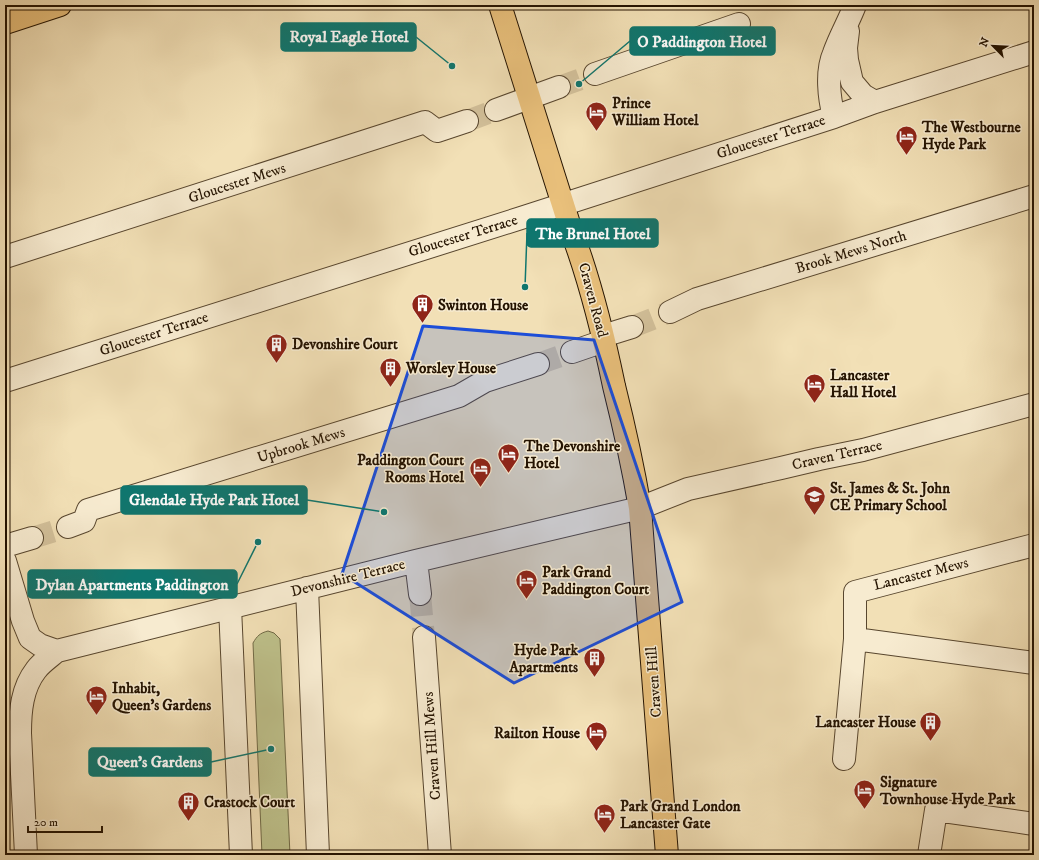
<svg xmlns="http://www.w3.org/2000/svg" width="1039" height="860" font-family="'IM FELL DW Pica',serif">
  <rect width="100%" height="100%" fill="#f2e0b6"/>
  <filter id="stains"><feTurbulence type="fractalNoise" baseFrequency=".005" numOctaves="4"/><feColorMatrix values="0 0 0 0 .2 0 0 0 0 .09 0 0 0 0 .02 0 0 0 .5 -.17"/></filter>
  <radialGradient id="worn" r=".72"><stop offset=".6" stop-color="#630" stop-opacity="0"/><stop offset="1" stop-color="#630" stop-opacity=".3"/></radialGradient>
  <path fill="#bec18b" stroke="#716a46" d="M268,631L274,633L280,639L290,855H262L253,643C257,636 260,633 268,631Z"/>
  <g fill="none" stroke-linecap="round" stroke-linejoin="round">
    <path stroke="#d3c19b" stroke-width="22" stroke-dasharray="22 11" stroke-linecap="butt" d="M559,87L595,74
      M467,121L496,110
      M632,327L670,312
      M538,364L572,352
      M32,538L68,527
      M420,594L424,637"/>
    <defs>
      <path id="minor" d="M848,31L846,48L847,60L852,82L863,95L875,102
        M595,74L739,24
        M496,110L559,87
        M834,117C829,98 826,71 834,53C840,36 849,21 855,5
        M5,257L425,122L437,131L467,121
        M670,312L697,299L1034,196
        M603,336L632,327
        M572,352L604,341
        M5,381L521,218L834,117L875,102L1034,52
        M68,527L84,521L88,510L459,396L485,381L538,364
        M5,546L32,538
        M5,561L23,621L30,638L40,645L57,651
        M416,561L420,594
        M307,588L318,855
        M230,607L241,855
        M424,637L440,855
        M855,639L1034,663
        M844,759L855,639V592L1034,545
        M26,855L20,733C20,711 22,688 36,670C41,663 50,657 57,651L416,561L640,508L688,489L781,468L819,459L863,450L1034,404
        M929,855L936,810L1034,824"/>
      <path id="major" d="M500,5L571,230C590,280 603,333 614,386C624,426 633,467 640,508L667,855
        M5,23L60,5"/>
    </defs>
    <use href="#minor" stroke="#58462e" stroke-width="24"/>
    <use href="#major" stroke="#241301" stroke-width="24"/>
    <use href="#minor" stroke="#f7ebd0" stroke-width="22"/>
    <use href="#major" stroke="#e9c07b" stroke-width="22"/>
  </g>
  <path fill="#1d4ed8" fill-opacity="0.2" stroke="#1d4ed8" stroke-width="3" stroke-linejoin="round" d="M423,326L594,340L682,602L514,683L342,574Z"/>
  <defs>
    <symbol id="hotel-pin" viewBox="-11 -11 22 30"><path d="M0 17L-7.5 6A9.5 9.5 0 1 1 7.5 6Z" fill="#8f2418" stroke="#f7ebd0"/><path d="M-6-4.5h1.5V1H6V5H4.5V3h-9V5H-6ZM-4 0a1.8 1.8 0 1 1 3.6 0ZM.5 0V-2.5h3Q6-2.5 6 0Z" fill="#fff"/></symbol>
    <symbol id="building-pin" viewBox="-11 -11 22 30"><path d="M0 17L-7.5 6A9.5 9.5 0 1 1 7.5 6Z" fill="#8f2418" stroke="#f7ebd0"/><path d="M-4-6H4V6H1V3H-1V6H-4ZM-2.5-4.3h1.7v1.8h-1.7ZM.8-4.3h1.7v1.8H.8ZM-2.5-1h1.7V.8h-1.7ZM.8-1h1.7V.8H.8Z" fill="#fff"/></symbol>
    <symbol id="school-pin" viewBox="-11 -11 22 30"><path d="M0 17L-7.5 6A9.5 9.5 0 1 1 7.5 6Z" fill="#8f2418" stroke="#f7ebd0"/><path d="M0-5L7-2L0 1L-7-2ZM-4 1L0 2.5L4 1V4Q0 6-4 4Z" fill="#fff"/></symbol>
  </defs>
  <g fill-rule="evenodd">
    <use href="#hotel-pin" x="584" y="100" width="25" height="34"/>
    <use href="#hotel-pin" x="894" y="124" width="25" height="34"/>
    <use href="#building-pin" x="410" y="292" width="25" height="34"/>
    <use href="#building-pin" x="264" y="332" width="25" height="34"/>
    <use href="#building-pin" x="378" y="356" width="25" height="34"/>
    <use href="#hotel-pin" x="802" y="372" width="25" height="34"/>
    <use href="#hotel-pin" x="496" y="442" width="25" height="34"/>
    <use href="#hotel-pin" x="468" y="456" width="25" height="34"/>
    <use href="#school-pin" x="802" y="484" width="25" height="34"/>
    <use href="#hotel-pin" x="514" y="568" width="25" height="34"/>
    <use href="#building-pin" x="582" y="646" width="25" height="34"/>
    <use href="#hotel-pin" x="84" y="684" width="25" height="34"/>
    <use href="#building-pin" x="918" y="710" width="25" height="34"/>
    <use href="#hotel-pin" x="584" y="720" width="25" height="34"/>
    <use href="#hotel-pin" x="852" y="778" width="25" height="34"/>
    <use href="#building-pin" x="176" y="790" width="25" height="34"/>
    <use href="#hotel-pin" x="592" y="802" width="25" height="34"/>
  </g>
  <g text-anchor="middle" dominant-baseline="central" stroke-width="3" stroke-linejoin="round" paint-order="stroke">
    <g font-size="15" font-weight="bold" fill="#241301" stroke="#f7ebd0" text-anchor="start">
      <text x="612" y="103">Prince<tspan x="612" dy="17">William Hotel</tspan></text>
      <text x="922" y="127">The Westbourne<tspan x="922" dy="17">Hyde Park</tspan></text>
      <text x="438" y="305">Swinton House</text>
      <text x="292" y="344">Devonshire Court</text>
      <text x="406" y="368">Worsley House</text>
      <text x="830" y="375">Lancaster<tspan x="830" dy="17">Hall Hotel</tspan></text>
      <text x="524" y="446">The Devonshire<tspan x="524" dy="17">Hotel</tspan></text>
      <text x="464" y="460" text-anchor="end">Paddington Court<tspan x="464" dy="17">Rooms Hotel</tspan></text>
      <text x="830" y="488">St. James &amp; St. John<tspan x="830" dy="17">CE Primary School</tspan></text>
      <text x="542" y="572">Park Grand<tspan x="542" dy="17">Paddington Court</tspan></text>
      <text x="578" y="650" text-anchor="end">Hyde Park<tspan x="578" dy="17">Apartments</tspan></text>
      <text x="112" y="688">Inhabit,<tspan x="112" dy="17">Queen's Gardens</tspan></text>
      <text x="916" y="722" text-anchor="end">Lancaster House</text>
      <text x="580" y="733" text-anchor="end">Railton House</text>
      <text x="880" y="782">Signature<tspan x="880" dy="17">Townhouse Hyde Park</tspan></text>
      <text x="204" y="802">Crastock Court</text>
      <text x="620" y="806">Park Grand London<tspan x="620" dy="17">Lancaster Gate</tspan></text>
    </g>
    <g font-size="15" fill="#241301" stroke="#f7ebd0">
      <text transform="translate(771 137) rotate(-18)">Gloucester Terrace</text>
      <text transform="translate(237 183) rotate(-18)">Gloucester Mews</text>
      <text transform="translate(463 236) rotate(-17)">Gloucester Terrace</text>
      <text transform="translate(851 252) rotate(-17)">Brook Mews North</text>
      <text transform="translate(593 300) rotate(75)">Craven Road</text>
      <text transform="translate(154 334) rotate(-18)">Gloucester Terrace</text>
      <text transform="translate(301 445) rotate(-17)">Upbrook Mews</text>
      <text transform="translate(837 455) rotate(-13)">Craven Terrace</text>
      <text transform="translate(921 574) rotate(-14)">Lancaster Mews</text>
      <text transform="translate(348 578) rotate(-14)">Devonshire Terrace</text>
      <text transform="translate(654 682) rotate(-94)">Craven Hill</text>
      <text transform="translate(432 746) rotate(-94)">Craven Hill Mews</text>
    </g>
  </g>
  <path fill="none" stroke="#0f766e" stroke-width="1.5" d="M452 66L416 37M579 84L630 41M525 287L527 233M384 512L307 500M258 542L237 584M271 749L211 762"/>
  <g fill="#0f766e" stroke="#f7ebd0" stroke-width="1.5">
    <circle cx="452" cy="66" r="4"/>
    <circle cx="579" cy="84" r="4"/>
    <circle cx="525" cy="287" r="4"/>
    <circle cx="384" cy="512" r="4"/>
    <circle cx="258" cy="542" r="4"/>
    <circle cx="271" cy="749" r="4"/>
  </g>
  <g fill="#0f766e" stroke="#0f766e" stroke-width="1.5">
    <rect x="281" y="23" width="135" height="28" rx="4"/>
    <rect x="630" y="27" width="145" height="28" rx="4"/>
    <rect x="527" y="219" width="131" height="28" rx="4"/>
    <rect x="121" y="486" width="186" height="28" rx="4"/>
    <rect x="28" y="570" width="209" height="28" rx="4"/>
    <rect x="89" y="748" width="122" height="28" rx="4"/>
  </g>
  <g font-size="16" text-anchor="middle" font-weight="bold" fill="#fff">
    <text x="349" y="42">Royal Eagle Hotel</text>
    <text x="702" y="47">O Paddington Hotel</text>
    <text x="593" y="239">The Brunel Hotel</text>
    <text x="214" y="505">Glendale Hyde Park Hotel</text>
    <text x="132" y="590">Dylan Apartments Paddington</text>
    <text x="150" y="767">Queen's Gardens</text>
  </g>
  <rect width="1039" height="860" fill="none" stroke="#f2e0b6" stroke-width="20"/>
  <rect x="6" y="6" width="1027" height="848" fill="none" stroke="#241301" stroke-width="2"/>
  <rect x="10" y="10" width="1019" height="840" fill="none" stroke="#241301"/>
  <g transform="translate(993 46) rotate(294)" stroke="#f7ebd0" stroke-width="3" paint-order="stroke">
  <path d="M0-3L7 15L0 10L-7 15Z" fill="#241301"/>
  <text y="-6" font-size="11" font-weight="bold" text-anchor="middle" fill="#241301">N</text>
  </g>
  <path d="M28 826v6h74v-6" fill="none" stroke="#241301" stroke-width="2"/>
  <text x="34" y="826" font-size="12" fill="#241301" stroke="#f7ebd0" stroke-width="3" paint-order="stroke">20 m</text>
  <rect width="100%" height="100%" filter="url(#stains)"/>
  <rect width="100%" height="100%" fill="url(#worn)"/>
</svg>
